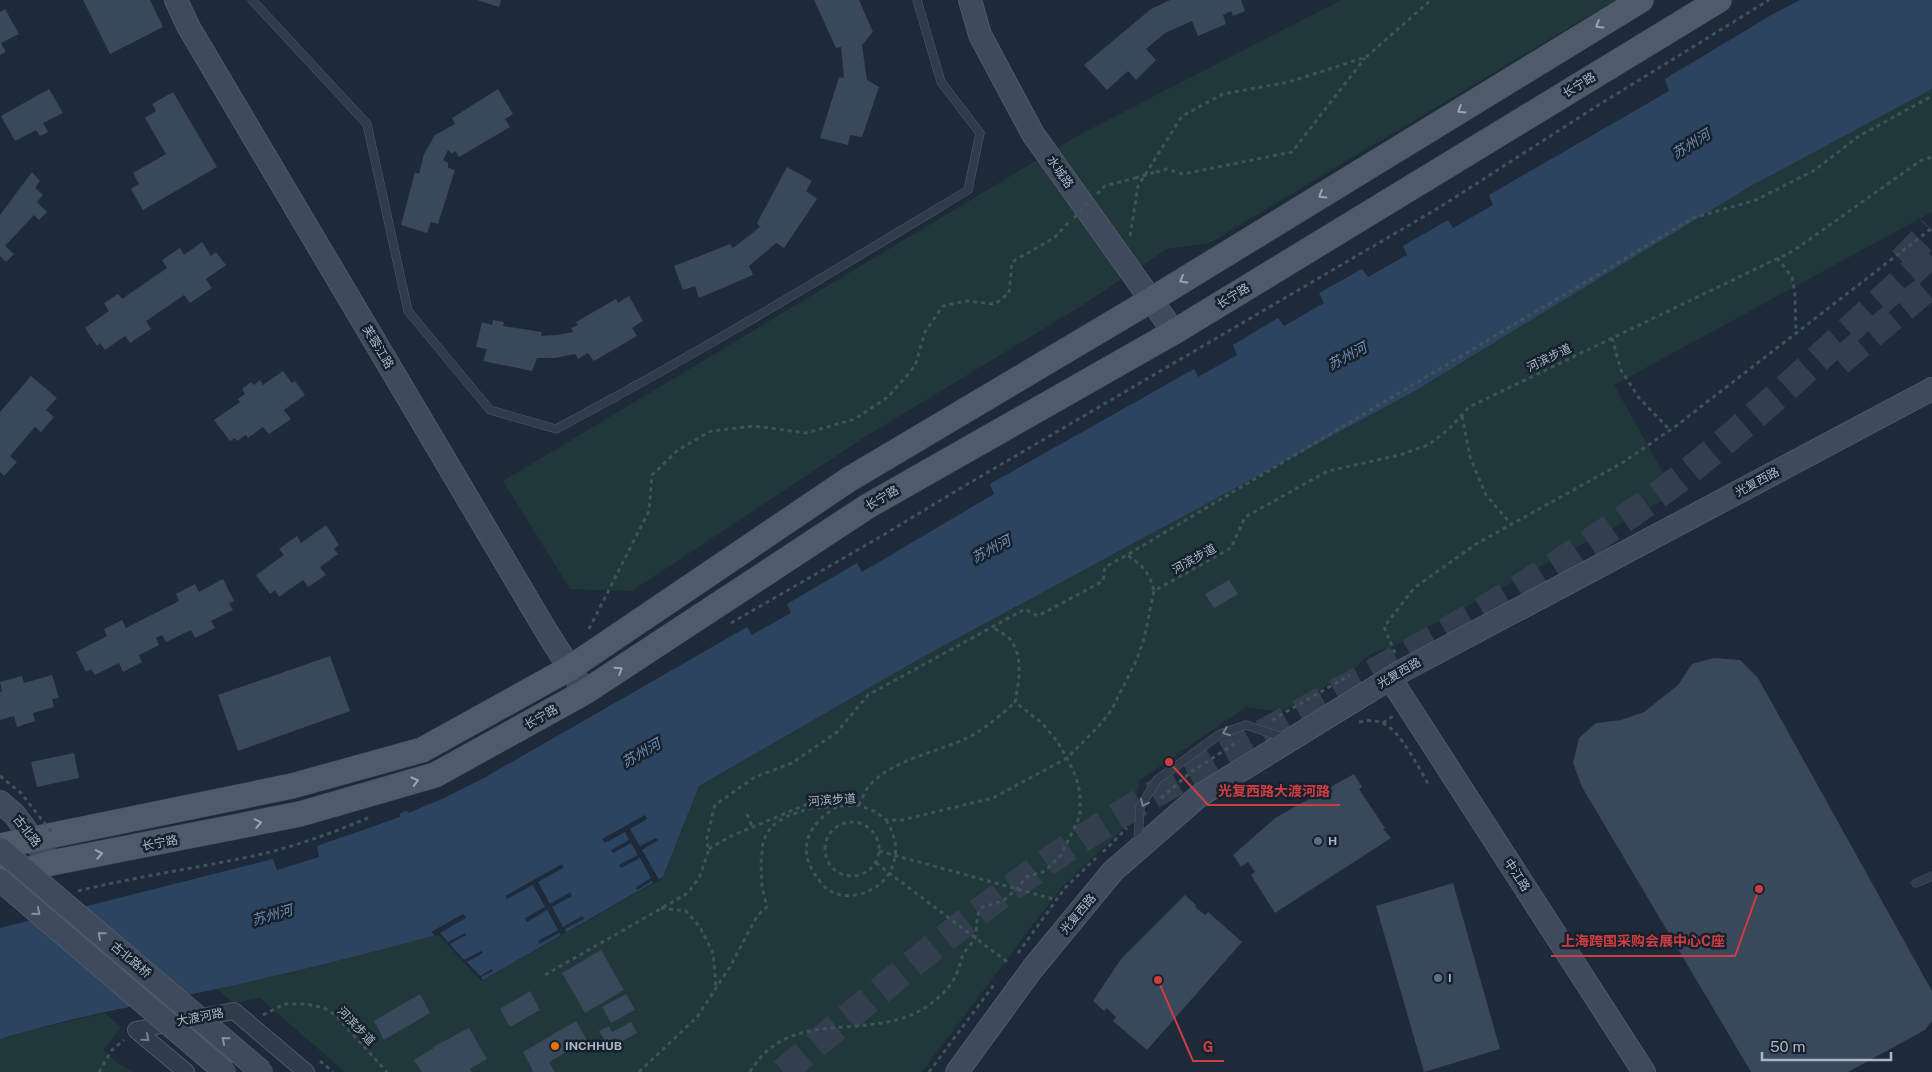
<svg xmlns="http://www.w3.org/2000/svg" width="1932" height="1072" font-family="'Public Sans','Noto Sans SC',sans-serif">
  <rect width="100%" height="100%" fill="#1e2a39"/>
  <path fill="#20383a" d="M1341,0H1615L1210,243L1167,249L1081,306L860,440L632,591L570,589L503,481L1077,136Z
    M1932,89V212L1614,385L1675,494L1388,649C1375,649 1363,659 1355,669L1281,712L1246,707L1140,780L1131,821L1060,889L922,1072H345L260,998L234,1003L217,989L293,972L438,935L481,981L663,878L699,786L921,658L1415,391L1749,187Z
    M105,1013L121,1027L104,1050L117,1063L132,1072H0V1039L27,1031Z"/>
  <path fill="#2d4460" d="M1800,0H1932V89L1749,187L1415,391L921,658L699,786L663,877L481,981L438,935C365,954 291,973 217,989C145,1004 71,1017 0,1039V928L273,859L277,870L319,857L317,846L400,817V813L407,811L408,813L442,799L484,778L747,627L752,635L791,613L787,604L857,563L862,572L994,494L990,484L1194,369L1198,377L1237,355L1233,345L1278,318L1284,326L1324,303L1319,293L1362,269L1368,277L1407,255L1403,246L1448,220L1453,228L1493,205L1489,195L1669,91L1665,79L1773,14Z"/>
  <path fill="#1e2a39" d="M645,815L647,819L630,829L640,846L656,838L658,840L642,850L659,880L653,883L652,881L637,890L636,887L651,878L640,858L621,868L619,865L638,855L631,843L613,853L611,850L629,840L625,832L605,843L602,839Z
    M562,864L564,867L538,882L550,904L570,892L572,896L552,907L563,927L582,916L584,919L565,929L566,932L561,935L559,933L539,944L538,941L558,930L547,910L527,922L525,918L545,907L533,885L507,899L505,896Z
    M463,914L466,918L440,933L448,942L465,933L466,935L450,944L464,960L481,951L483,953L467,962L480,976L492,969L493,971L481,977L483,980L481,981L438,935L435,936L431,932Z"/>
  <path fill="#39485a" d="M83,0H150L163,27L110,54Z
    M477,0H501L499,7Z
    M814,0H859L873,32L862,45L867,80L879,87L862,137L850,135L848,145L820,138L839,77L844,78L841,47L836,48Z
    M1170,0H1241L1245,11L1233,16L1231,11L1223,15L1226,24L1198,36L1192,21L1165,33L1146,49L1156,60L1136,80L1128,71L1107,90L1084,65L1151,9Z
    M5,9L19,34L1,43L6,52L0,55V12Z
    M49,89L63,113L43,123L48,132L40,136L36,130L15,141L1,116Z
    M498,89L513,114L505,119L510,127L459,157L455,151L452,154L448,150L443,160L448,163V168L455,170L438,224L431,222L427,233L401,225L415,172L419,174L424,154L435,135L455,124L452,118Z
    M173,92L217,167L143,210L131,189L139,184L133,173L166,154L145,118L156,111L152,104Z
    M787,167L812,181L806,191L817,199L784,248L776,243L749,266L753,275L699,298L695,286L683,290L674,266L730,244L733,248L760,227L757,223Z
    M32,172L40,181L35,188L43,195L37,202L47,212L39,220L34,215L5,246L14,254L6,262L0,256V215Z
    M202,242L211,256L216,252L226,265L206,279L212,288L190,303L184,295L146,321L151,329L130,343L125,336L105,350L100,343L97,346L85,328L109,311L104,303L118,294L122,299L167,268L162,260L180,248L184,255Z
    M629,296L643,321L632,328L637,336L594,361L588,353L578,359L575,354L555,358H537L532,371L483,361L487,349L476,347L482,322L492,325L493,320L504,322L503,326L542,332L541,336L557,335L573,332L571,328L578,325L576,322L616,299L618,303Z
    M283,371L292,383L295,381L305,395L284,410L291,419L269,434L263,427L248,438L246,435L237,441L235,438L230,441L214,420L240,402L238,399L245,394L242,389L251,382L254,385L260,380L263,385Z
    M31,376L57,398L46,410L54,417L41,432L35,427L10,456L17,462L4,476L0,472V412Z
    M326,525L339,545L334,549L338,554L320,567L326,575L308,587L303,580L279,597L275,590L270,594L256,575L284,555L279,549L297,536L301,543Z
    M223,579L234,601L229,603L233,610L211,621L215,628L195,638L191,630L166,642L162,635L156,638L159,645L139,655L142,662L123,672L119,663L95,675L91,669L86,672L76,652L107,636L104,629L122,620L126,628L179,601L176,594L195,584L199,592Z
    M1229,580L1238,594L1214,608L1205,594Z
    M330,656L350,711L238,751L218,695Z
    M1714,658L1740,660L1758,678L1932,991V1021L1925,1030L1848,1072H1751L1582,787L1573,763L1579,738L1596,723L1621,720L1644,712L1678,685L1692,664Z
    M52,675L59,698L52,699L54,707L33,713L35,721L17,727L14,716L0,720V692H2L0,682L22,676L24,683Z
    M74,753L79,778L37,787L31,762Z
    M1354,774L1362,787L1359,789L1385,828L1383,829L1391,838L1275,913L1251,875L1255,872L1248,862L1241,867L1233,855L1275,818Z
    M1453,883L1500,1049L1424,1072L1376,906Z
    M1185,895L1196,905L1195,907L1205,915L1208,912L1242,942L1147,1050L1113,1021L1116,1017L1107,1008L1104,1011L1093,1001L1121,959Z
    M601,950L624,990L585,1013L562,973Z
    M530,991L540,1010L510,1027L500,1009Z
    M420,994L430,1013L384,1040L374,1021Z
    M626,994L635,1010L611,1023L602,1007Z
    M576,1021L587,1040L549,1062L555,1072H531L533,1071L523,1052Z
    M631,1022L637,1033L619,1043L615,1038L606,1043L599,1031L609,1026L612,1032Z
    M469,1028L487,1059L470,1069L472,1072H422L414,1060L434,1048L433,1047Z"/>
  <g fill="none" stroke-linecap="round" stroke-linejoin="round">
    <path stroke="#333f4e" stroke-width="28" stroke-dasharray="28 14" stroke-linecap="butt" d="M1902,261L1932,230
      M1839,362L1932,284
      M783,1072C890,982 997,890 1116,817C1274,721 1444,643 1596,538C1627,517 1659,495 1688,472C1773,403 1852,327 1932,253"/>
    <defs>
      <path id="lane" d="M252,0L367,124L408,311L490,410L556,429C696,355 832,272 968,190L980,133L941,82L917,0
        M1138,842L1140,807L1157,780L1220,734L1246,725L1285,738
        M1916,883L1932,876"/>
      <path id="street" d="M186,1072L136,1030L234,1011L306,1072"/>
      <path id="secondary" d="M176,0L188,26L548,634L585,692
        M970,0L980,35L1033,134L1174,332
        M1390,678L1644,1072
        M0,802L14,814L51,863
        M957,1072L1033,968L1113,871L1199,796L1402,671L1932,389"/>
      <path id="primary" d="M0,846L292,786L422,750L570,668L848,480L1151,300L1641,0
        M0,878L51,863L300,814L435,775L585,692L868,506L1174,332L1719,0"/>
    </defs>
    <use href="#lane" stroke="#4f5968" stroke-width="9"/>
    <use href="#street" stroke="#4f5968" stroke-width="18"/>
    <use href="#secondary" stroke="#4f5968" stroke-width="24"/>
    <use href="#primary" stroke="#3b4553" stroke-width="26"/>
    <path stroke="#3d5558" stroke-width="3" stroke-dasharray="4 4" stroke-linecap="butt" d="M1156,172L1167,169L1183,174L1292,152L1365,58
      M1097,194L1105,186L1135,178
      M1130,236L1138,186L1182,116L1223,94L1289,82L1366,57L1431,0
      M1777,258L1792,277L1795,294L1796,333
      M1612,338L1621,370L1639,398L1670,430
      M1462,416L1470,457L1486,495L1511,524
      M1128,556C1142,564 1150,574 1154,591
      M731,623L880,537L966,485L1440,207L1597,106L1769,0
      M589,629L649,511L652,475L678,450L711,431L755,426L806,433L855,419L888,397L915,366L925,332L943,306L966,301L995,304L1009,293L1012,262L1054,238L1071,220
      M1395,653L1384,627L1414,588L1476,544L1622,463L1676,426L1932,228
      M1272,720L1350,675
      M1359,722C1367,720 1374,720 1382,723C1400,729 1419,769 1429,785
      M1383,723L1393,716
      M1161,798L1191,772L1239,741
      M859,805C862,799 865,790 870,785C893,759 939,752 969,737C986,728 1001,715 1015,702
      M837,807C812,821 796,845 814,873C818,879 824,888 832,892C852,902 882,890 891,870C899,852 896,836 886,820
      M747,814L752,826
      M825 849a27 27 0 1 1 54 0a27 27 0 1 1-54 0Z
      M709,849L729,837L817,800L837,805
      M879,851L1057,900
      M1103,852L1127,828
      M876,863L1010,964
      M78,891C138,876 198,868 258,855C296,846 333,833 370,817
      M661,908L686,911L700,927L713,953L716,986
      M1018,953L1065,888L1096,858
      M545,975L688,893L700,876L709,849L706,841L715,805L755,777L792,763L837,732L868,695L1025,609L1038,616L1103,581L1105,567L1127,555L1693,218L1756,200L1815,170L1859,136L1932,96
      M263,1015L284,1004H307L324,1008L335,1015L387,1072
      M320,1061L333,1072
      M99,1072L112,1050L124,1040
      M639,1072L697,1017L730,967L757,916L767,907L762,887L761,864L763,841L771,827L785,817L811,808L859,805L876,812L886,820H902L993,798L1067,758L1098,727L1111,711L1137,659L1144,639L1154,591L1231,548L1245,517L1328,471L1400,455L1428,445L1449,429L1469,407L1793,251L1920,161L1932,157
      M750,1072C794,998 881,1052 940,996C946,991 953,982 956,975C960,968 960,960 964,953C967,948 973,943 975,938C978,927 975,918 981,908L1003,901L1018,888L1026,877L1045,871L1061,855L1080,816V793L1076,777L1067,758L1057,741L1042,723L1015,702C1019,682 1024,655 1009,638C1004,634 998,631 993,627
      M929,1072L996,982"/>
    <use href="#lane" stroke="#313c4a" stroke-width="8"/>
    <use href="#street" stroke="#313c4a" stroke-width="16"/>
    <use href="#secondary" stroke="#3f4b5d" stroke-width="22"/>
    <use href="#primary" stroke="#4f5b6a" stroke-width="25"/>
    <defs>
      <path id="secondary-bridge" d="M0,849L262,1072
        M0,880L225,1072"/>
    </defs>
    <use href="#secondary-bridge" stroke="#4f5968" stroke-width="24" stroke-linecap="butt"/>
    <path stroke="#3d5558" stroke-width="3" stroke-dasharray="4 4" stroke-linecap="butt" d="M1135,178L1156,172
      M1074,218L1095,196
      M0,776L21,793L53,834"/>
    <use href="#secondary-bridge" stroke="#3f4b5d" stroke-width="22"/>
  </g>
  <defs><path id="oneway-chevron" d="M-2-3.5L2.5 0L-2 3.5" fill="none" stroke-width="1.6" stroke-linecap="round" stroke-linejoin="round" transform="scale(1.25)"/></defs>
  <g stroke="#99a4b4">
    <use href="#oneway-chevron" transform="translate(1599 25) rotate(148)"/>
    <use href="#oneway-chevron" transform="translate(1461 110) rotate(148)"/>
    <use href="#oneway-chevron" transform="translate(1322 195) rotate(148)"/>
    <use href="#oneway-chevron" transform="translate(1183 280) rotate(149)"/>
    <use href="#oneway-chevron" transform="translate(619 670) rotate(-33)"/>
    <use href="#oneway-chevron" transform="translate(415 781) rotate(-16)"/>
    <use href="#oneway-chevron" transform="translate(258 823) rotate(-11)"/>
    <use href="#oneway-chevron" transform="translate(99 854) rotate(-10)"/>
  </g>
  <g stroke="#747f8f">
    <use href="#oneway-chevron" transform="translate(1226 732) rotate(159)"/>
    <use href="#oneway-chevron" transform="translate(1144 803) rotate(116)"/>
    <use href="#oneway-chevron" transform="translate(146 1038) rotate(40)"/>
  </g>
  <g stroke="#8591a2">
    <use href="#oneway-chevron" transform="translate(37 912) rotate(40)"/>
    <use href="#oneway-chevron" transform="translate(101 935) rotate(-140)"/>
    <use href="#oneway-chevron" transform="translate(225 1040) rotate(-140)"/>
  </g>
  <g fill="#5c6f8a" stroke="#17212e" stroke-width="2">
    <circle cx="1318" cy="841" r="5"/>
    <circle cx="1438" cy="978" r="5"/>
  </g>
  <circle fill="#e8710a" stroke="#17212e" stroke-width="2" cx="555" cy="1046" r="5"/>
  <g text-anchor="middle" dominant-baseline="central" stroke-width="5" stroke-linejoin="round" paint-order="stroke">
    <g font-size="12" fill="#abb6c7" stroke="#17212e">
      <text transform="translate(1579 85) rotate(-31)">长宁路</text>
      <text transform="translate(1060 172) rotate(55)">水城路</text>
      <text transform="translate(1233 296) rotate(-31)">长宁路</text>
      <text transform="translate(378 347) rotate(59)">芙蓉江路</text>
      <text transform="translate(1549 358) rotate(-26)">河滨步道</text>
      <text transform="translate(1757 482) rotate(-28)">光复西路</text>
      <text transform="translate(882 498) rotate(-30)">长宁路</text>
      <text transform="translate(1194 559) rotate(-29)">河滨步道</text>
      <text transform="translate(1399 673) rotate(-30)">光复西路</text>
      <text transform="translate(541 717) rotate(-29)">长宁路</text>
      <text transform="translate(832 800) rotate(-4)">河滨步道</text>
      <text transform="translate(27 831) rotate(52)">古北路</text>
      <text transform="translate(160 843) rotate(-11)">长宁路</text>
      <text transform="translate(1517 875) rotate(57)">中江路</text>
      <text transform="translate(1078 914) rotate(-50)">光复西路</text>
      <text transform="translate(131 960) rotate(40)">古北路桥</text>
      <text transform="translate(200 1017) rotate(-11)">大渡河路</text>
      <text transform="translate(356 1026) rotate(46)">河滨步道</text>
    </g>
    <g font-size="12" font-weight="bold" fill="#abb6c7" stroke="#17212e" text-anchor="start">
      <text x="1328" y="841">H</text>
      <text x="1448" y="978">I</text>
      <text x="565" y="1046">INCHHUB</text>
    </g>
    <g font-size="14" font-style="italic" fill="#708eb2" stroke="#17212e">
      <text transform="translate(1691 144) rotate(-32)">苏州河</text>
      <text transform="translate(1347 356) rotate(-28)">苏州河</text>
      <text transform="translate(991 549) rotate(-28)">苏州河</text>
      <text transform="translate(641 753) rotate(-30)">苏州河</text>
      <text transform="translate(272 915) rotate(-16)">苏州河</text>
    </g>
  </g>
  <path fill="none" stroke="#d03d40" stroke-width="2" d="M1169 762L1208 805H1340M1759 889L1735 956H1551M1158 980L1193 1061H1224"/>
  <g fill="#d03d40" stroke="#17212e" stroke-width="2">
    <circle cx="1169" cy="762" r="5"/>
    <circle cx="1759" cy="889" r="5"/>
    <circle cx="1158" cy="980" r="5"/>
  </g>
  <g font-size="14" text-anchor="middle" font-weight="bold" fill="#d03d40" stroke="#17212e" stroke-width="5" stroke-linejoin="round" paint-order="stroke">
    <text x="1274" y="796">光复西路大渡河路</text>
    <text x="1643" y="946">上海跨国采购会展中心C座</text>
    <text x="1208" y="1052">G</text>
  </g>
  <path d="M1762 1052v8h129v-8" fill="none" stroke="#abb6c7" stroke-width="2.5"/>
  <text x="1770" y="1052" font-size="15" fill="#abb6c7" stroke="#17212e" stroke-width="4" paint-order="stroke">50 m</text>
</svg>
